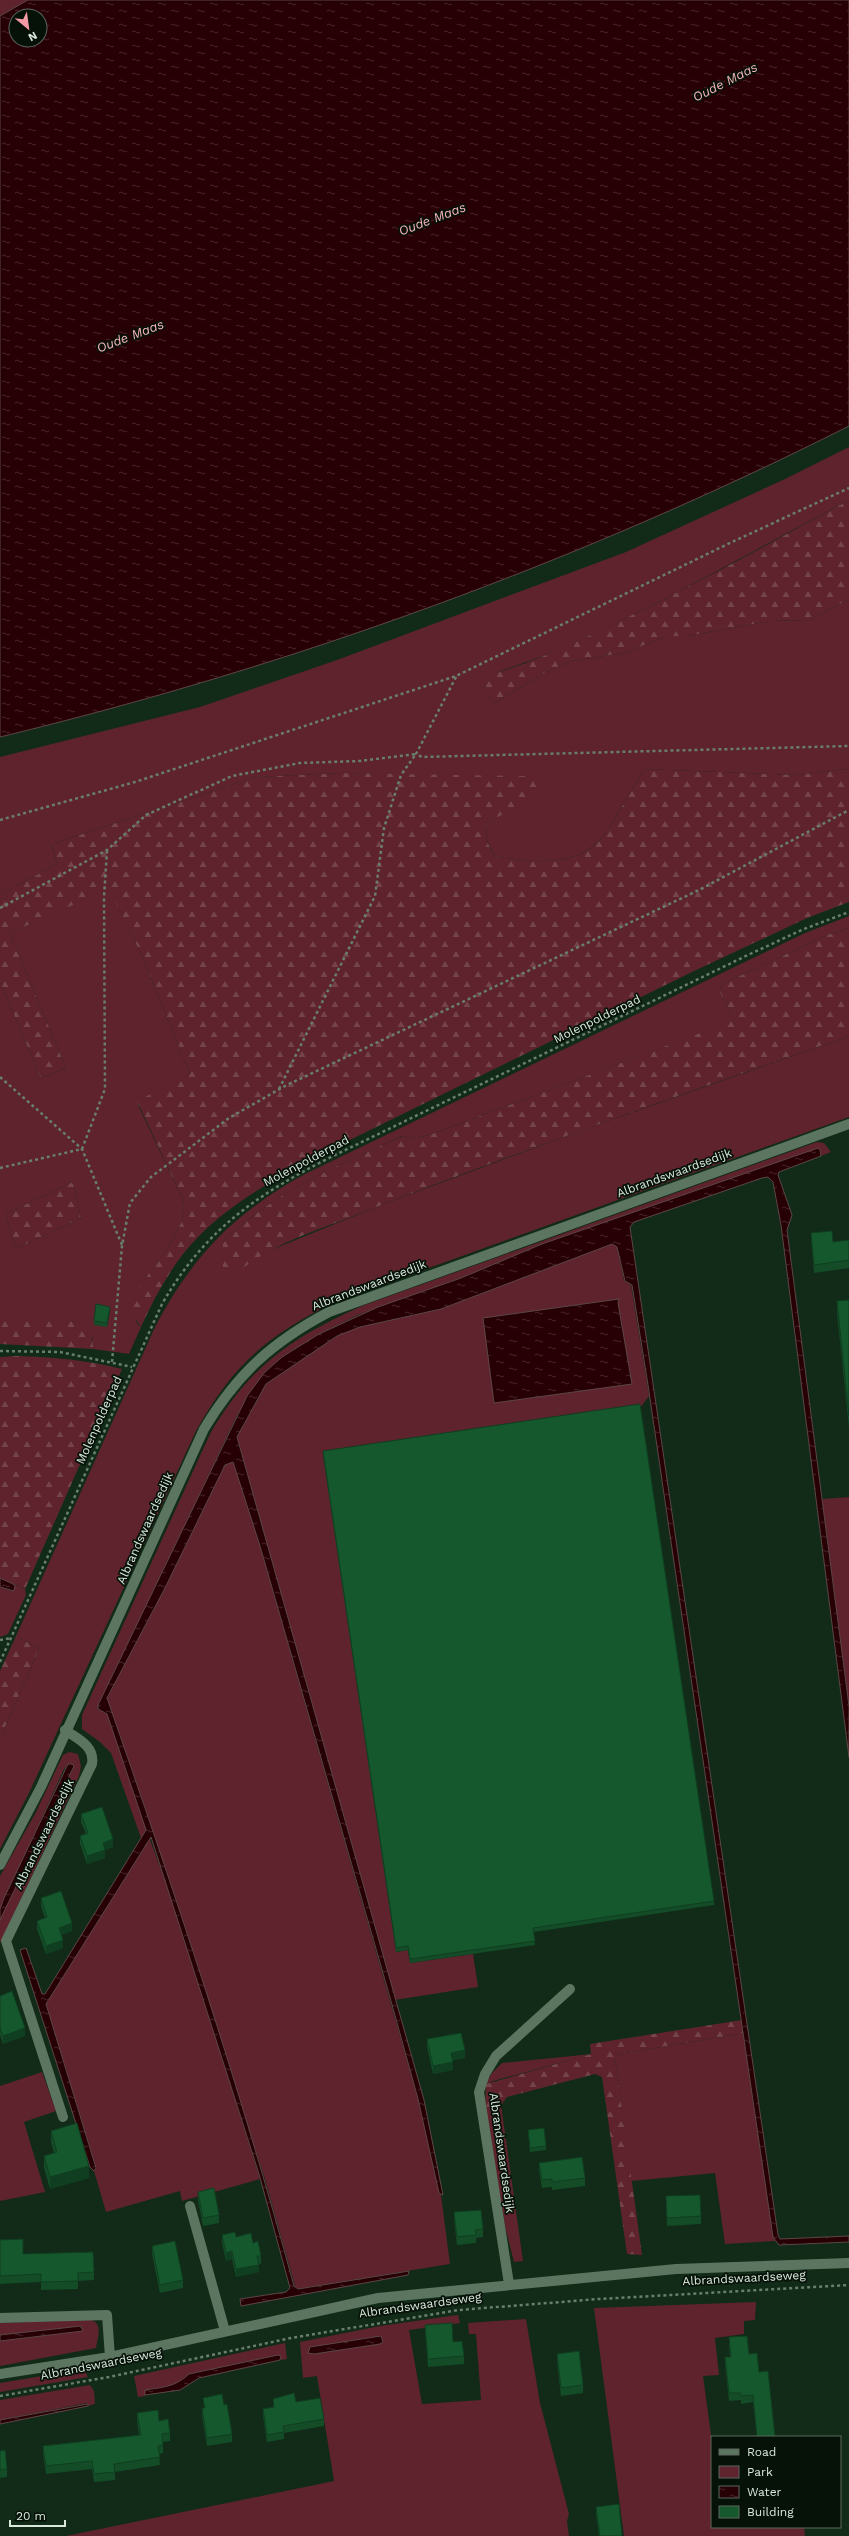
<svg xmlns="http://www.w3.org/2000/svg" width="849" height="2536" font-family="'Work Sans',sans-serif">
  <defs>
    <pattern id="forest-firs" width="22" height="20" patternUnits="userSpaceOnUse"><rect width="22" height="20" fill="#5e232d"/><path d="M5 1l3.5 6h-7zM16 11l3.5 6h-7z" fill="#74434b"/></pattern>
    <pattern id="water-ripples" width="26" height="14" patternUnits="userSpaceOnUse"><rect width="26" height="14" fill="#270006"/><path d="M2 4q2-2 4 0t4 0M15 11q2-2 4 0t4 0" fill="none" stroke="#46252a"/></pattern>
  </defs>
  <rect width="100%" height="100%" fill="#112b18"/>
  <path fill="#5e232d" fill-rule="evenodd" d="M0,0H51L0,23Z
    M849,447V500L674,594L610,626L560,650L495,673L484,687L494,703L546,672L571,661L623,653L668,636H687L770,621L811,620L849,599V769L797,775L644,769C631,790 619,814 604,835C579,868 530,863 495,856C489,845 482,834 488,822L535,796L419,775L341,773L256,777L55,843L52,846L57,864L0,895V757L200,707L337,660L626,552L785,479Z
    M109,888L143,958L190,1074L138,1105L184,1202L182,1221L169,1247L143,1282L136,1322L141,1327L129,1354L93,1349V1338L75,1322L0,1318V982L41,1078L66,1068L10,933ZM73,1182L81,1218L15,1249L6,1214Z
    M849,916V928L827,935L725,983L719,991L731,1012L733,1021L435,1133L417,1138L402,1136C339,1166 273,1192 223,1242V1251L266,1252L384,1204L577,1132L849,1036V1117L337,1301C269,1334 233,1364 196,1431L29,1793L0,1849V1739L39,1649L16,1636L155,1327C193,1255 234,1213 305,1174L805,933Z
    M817,1142L824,1143L831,1152L821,1156V1153L542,1244L461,1278L358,1315L319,1334L282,1357L264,1373L236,1417L98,1709L107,1714L146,1825V1830L141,1838L111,1753L100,1742L82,1729V1715L210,1434C249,1366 293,1337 362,1306Z
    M612,1244L617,1247L624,1281L631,1285L649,1396L640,1408L396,1952L408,1950L410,1963L473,1954L478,1987L394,2000L237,1437L266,1384L337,1336L360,1327L441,1309ZM619,1299L618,1303L536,1311Z
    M229,1462L235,1464L260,1546L418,2099L441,2195L450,2264L296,2289L265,2179L107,1698L165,1588L225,1465Z
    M849,1497V1706L822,1499Z
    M15,1585L25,1589L26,1595L8,1634L0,1637V1587L11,1591Z
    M69,1752L78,1754L81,1766L79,1776L0,1943V1920L8,1899L74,1767L73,1764H68L64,1769L0,1909V1876L35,1814L63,1755Z
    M149,1837L175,1908L260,2179L182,2201L180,2191L106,2212L94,2171L96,2168L46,2004Z
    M744,2033L775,2241L725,2244L715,2173L631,2181L615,2059L619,2054Z
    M592,2054L493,2081L486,2084L491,2074L502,2063Z
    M42,2072L56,2111L24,2122L45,2192L0,2201V2086Z
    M501,2105L523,2261L514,2262L505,2226L485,2108Z
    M756,2302L755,2320L744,2321V2334L715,2338L719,2375L703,2376L712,2442V2527H804L805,2536H624L594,2308Z
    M458,2315L460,2323L409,2330L422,2404L481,2400L476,2334H469L468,2323L526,2319L540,2403L569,2514L567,2521L569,2536H66L334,2481L317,2376L303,2378L300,2342L380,2326Z
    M91,2320C104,2324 97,2339 96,2348L0,2366V2341L82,2331L0,2335V2323Z
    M285,2343L287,2359L280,2360L281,2359L278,2355L189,2374L182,2383L176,2385L145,2390V2396L138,2397L134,2376Z
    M84,2369L88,2377L0,2392V2383Z
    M90,2385L94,2391L95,2404L88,2406L87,2403L0,2420V2400Z"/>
  <path fill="url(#forest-firs)" d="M849,500V599L811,620L770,621L687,636H668L623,653L571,661L546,672L494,703L484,688L488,677L495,673C544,659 589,636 634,614C707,578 778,539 849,500Z
    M644,769L797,775L849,769V902L807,918L692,972L303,1163C267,1184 228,1206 198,1237C174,1261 155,1296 141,1327L131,1313L130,1307L132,1296L169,1247L182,1221L184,1202L137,1101L190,1074L143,958L109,889L10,933L66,1068L41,1078L0,982V895L57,864L52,845L55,843L256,777L341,773L530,776L536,779L539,786L535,796L527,802L488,822C482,834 489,846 495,856C530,863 580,868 604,835C619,814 631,790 644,769Z
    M849,928V1036C684,1094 519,1151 356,1215C326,1227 294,1237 266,1253C253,1260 240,1274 224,1271L222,1263L223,1242C273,1192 339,1165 403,1136L417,1138L435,1133L732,1021L731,1012L719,991L725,983L827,935Z
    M73,1182L81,1218L15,1249L6,1214Z
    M0,1318C17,1318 78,1316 88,1328C93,1334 93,1342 93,1349L0,1344Z
    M17,1356C53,1357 87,1360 122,1369L25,1589L0,1578V1357Z
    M16,1636L39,1649L0,1739V1671Z
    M742,2020L744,2033L619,2054L615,2059L642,2255L627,2254L602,2077L595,2074L507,2097L501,2105L485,2108L486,2084L591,2054L590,2044Z"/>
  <path fill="url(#water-ripples)" stroke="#5c4646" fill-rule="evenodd" d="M28,0H849V426C579,562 293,666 0,737V16ZM16,16H40V40H16Z
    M818,1148L820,1150L821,1156L779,1172L778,1175L792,1215L787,1230L849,1706V1757L781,1225L773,1182L768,1177L762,1178L634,1222L630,1227L778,2235L780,2239L849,2236V2242L779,2245L773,2237L648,1385L632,1285L625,1281L617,1247L612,1244L441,1309L360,1327L337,1336L266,1384L237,1437L424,2100L443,2195L439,2193L418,2099L391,2001L260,1546L233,1462L225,1465L165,1588L107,1698C175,1893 240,2087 294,2286L298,2289L409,2271L408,2275L241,2306L240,2299L286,2292L290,2288L259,2174L151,1837L46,2004L96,2168L94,2171L90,2167L20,1950L26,1948L42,1994H45L146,1830L107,1714L98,1709V1705L247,1396L264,1373L282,1357L319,1334L378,1307L461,1278L542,1244Z
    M619,1299L618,1303L632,1384L494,1403L483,1318Z
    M0,1578L15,1585L14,1591L0,1587Z
    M68,1764H72L74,1766L0,1920V1909L4,1898Z
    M81,2326L83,2331L0,2341V2335Z
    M381,2336L383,2342L380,2344L314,2354L308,2353L310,2347Z
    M278,2355L281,2356L280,2360L199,2378L180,2390L145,2395V2390C164,2387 175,2387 189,2374Z
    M88,2404V2406L0,2424V2420Z"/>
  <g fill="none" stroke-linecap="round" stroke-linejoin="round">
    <path stroke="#697e6e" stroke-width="2.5" stroke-dasharray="3 3" stroke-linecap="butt" d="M456,677L416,754L422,757L849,746
      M0,820L135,782L456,676L732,542L849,488
      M0,908L107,850L146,815L232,776L300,763L360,761L416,754
      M0,1077L82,1149L122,1245
      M279,1089L375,896L384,828L401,775L416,754
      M0,1168L82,1149L105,1089L104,897L107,851
      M0,1351L60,1352L132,1367
      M112,1362L122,1246L130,1203L151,1177L175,1159L229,1118L285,1086L699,890L849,810
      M0,1640L11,1638
      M0,1662L162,1304C205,1229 258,1194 333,1156L750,954L804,929L849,912
      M0,2396L109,2377L291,2338L459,2310L599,2299L849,2285"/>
    <path stroke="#5b7560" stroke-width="10" d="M0,1865L41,1787L204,1429C237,1374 272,1342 329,1312L849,1124
      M63,2117L6,1941L92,1764C95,1746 78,1739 65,1730
      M190,2206L225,2331
      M509,2284L479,2092L485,2074L496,2056L570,1989
      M0,2318L107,2315L110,2357
      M0,2374L110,2357L378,2298L676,2269L849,2263"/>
  </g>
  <path fill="#134c27" d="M811,1233L833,1242L849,1240V1268L814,1273L811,1241Z
    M849,1300V1428L837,1313V1301Z
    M110,1311L107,1327L94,1325V1321Z
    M323,1451L714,1901V1905L534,1932L535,1945L410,1963L408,1950L396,1952L323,1455Z
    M81,1814L113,1847L105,1850V1858L87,1864L80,1844V1836L86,1834L81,1822Z
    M41,1898L72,1931L62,1935L63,1948L46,1954L37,1929V1921L45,1918L41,1906Z
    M0,1996L25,2036L3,2044L0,2035Z
    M427,2039L465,2058L452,2060L453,2070L433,2074L427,2047Z
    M528,2130L546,2146V2150L530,2152Z
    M51,2131L89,2178L50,2189L44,2168V2156L54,2153L51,2142Z
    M539,2163L585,2178V2186L552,2190V2187L542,2188L539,2171Z
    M198,2192L219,2215V2223L203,2226L198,2200Z
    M666,2196L701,2216V2224L667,2226Z
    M454,2212L483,2229V2237L476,2238V2243L457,2245L454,2220Z
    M222,2235L236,2237L261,2256V2264H259V2272L236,2277L232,2259L226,2261L222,2243Z
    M0,2240L23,2254L94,2272V2280L78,2281V2289L41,2290V2282L0,2284Z
    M152,2246L183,2280V2288L160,2293L152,2254Z
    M425,2325L453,2342L464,2356V2364L428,2367L425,2333Z
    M729,2337L749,2354L759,2372L775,2437H757L753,2402L741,2404V2400L729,2401L725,2365V2357H730L729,2345Z
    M557,2354L583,2385V2393L561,2396L557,2362Z
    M203,2398L224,2405L232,2434V2442L207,2446L202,2416V2408H204Z
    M273,2399L296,2402L324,2419V2426L284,2433V2439L267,2442L263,2416V2409L273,2407Z
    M137,2413L159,2421L170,2433V2441L163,2442V2453L159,2454L160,2465L115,2472V2480L94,2482L92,2469L46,2474L43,2454V2446L139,2435L137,2421Z
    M0,2451L7,2469V2477L0,2478Z
    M596,2507L622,2536H599L596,2515Z"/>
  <path fill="#0f3e20" d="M110,1307V1311L107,1327V1323Z
    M113,1839V1847L103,1851V1843Z
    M105,1850V1858L87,1864V1856Z
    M72,1923V1931L59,1936V1928Z
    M63,1940V1948L46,1954V1946Z
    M25,2028V2036L3,2044V2036Z
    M465,2050V2058L451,2061V2053Z
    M453,2062V2070L433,2074V2066Z
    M89,2166V2178L50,2189V2177Z
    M232,2251V2259L226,2261V2253Z
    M259,2265V2272L236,2277V2269Z"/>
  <path fill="#16582d" stroke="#0f3e20" d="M832,1231L833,1242L849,1240V1260L814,1265L811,1233Z
    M849,1300V1416L837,1301Z
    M96,1304L110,1307L107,1323L94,1321Z
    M640,1404L714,1901L533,1928L535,1941L410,1959L408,1946L396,1948L323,1451Z
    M102,1807L113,1839L103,1843L105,1850L87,1856L80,1836L88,1833L81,1814Z
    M61,1891L72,1923L59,1928L63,1940L46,1946L37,1921L47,1917L41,1898Z
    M12,1991L25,2028L3,2036L0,2027V1996Z
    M461,2033L465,2050L451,2053L453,2062L433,2066L427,2039Z
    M77,2123L89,2166L50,2177L44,2156L57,2152L51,2131Z
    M544,2128L546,2146L530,2148L528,2130Z
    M582,2157L585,2178L552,2182V2179L542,2180L539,2163Z
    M214,2188L219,2215L203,2218L198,2192Z
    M700,2195L701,2216L667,2218L666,2196Z
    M481,2210L483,2229L475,2230L476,2235L457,2237L454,2212Z
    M235,2232L236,2237L251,2233L253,2243L258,2241L261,2256H257L259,2265L236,2269L232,2251L226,2253L222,2235Z
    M23,2239V2254L93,2252L94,2272L78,2273V2281L41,2282V2274L0,2276V2240Z
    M175,2241L183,2280L160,2285L152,2246Z
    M452,2323L453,2342L462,2341L464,2356L428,2359L425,2325Z
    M747,2336L749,2354L757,2353L759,2372L768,2371L775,2437H757L753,2395L741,2396V2393H729L725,2357H731L729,2337Z
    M579,2351L583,2385L561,2388L557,2354Z
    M294,2393L296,2402L320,2398L324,2419L283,2426L284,2432L267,2435L263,2409L274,2407L273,2399Z
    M222,2394L224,2405L227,2404L232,2434L207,2438L202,2408H205L203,2398Z
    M158,2410L159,2421L168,2419L170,2433L162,2434L163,2445L158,2446L160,2457L114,2464L115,2472L94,2474L92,2461L46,2466L43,2446L141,2435L137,2413Z
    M5,2450L7,2469L0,2470V2451Z
    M619,2504L622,2536H600L596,2507Z"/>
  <g text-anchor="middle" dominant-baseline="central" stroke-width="3.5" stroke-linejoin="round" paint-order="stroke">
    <g font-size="12" fill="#d8e8db" stroke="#061108">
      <text transform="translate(597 1019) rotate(-26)">Molenpolderpad</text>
      <text transform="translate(306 1161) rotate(-28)">Molenpolderpad</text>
      <text transform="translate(674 1173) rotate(-20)">Albrandswaardsedijk</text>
      <text transform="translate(369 1285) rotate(-21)">Albrandswaardsedijk</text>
      <text transform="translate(99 1420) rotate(-66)">Molenpolderpad</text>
      <text transform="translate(145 1528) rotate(-66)">Albrandswaardsedijk</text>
      <text transform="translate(44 1834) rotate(-64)">Albrandswaardsedijk</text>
      <text transform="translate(502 2153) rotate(82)">Albrandswaardsedijk</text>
      <text transform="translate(744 2278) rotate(-3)">Albrandswaardseweg</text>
      <text transform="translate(420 2305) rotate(-8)">Albrandswaardseweg</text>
      <text transform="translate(101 2364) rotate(-11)">Albrandswaardseweg</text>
    </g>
    <g font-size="13" font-style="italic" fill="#f8b6bc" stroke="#061108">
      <text transform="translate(725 82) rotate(-27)">Oude Maas</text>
      <text transform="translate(432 219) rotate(-21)">Oude Maas</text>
      <text transform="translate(130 336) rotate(-21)">Oude Maas</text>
    </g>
  </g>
  <rect x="711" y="2436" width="130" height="92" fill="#061108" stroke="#5a675c"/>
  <rect x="719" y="2449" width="20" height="6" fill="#5b7560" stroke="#5a675c"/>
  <text x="747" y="2456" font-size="12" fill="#d8e8db">Road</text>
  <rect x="719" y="2466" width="20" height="12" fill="#5e232d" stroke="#5a675c"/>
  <text x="747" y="2476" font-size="12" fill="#d8e8db">Park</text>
  <rect x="719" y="2486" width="20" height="12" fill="url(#water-ripples)" stroke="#5a675c"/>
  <text x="747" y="2496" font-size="12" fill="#d8e8db">Water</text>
  <rect x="719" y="2506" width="20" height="12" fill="#16582d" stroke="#5a675c"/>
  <text x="747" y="2516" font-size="12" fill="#d8e8db">Building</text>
  <g transform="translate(28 28) rotate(151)"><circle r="19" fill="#061108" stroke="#5a675c"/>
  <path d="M0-3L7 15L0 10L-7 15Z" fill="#f49aa4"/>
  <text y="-6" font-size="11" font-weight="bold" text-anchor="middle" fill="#d8e8db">N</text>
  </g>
  <path d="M10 2520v6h55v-6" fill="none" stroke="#d8e8db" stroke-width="2"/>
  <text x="16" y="2520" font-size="12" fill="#d8e8db" stroke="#061108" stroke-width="3" paint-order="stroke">20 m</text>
</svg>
